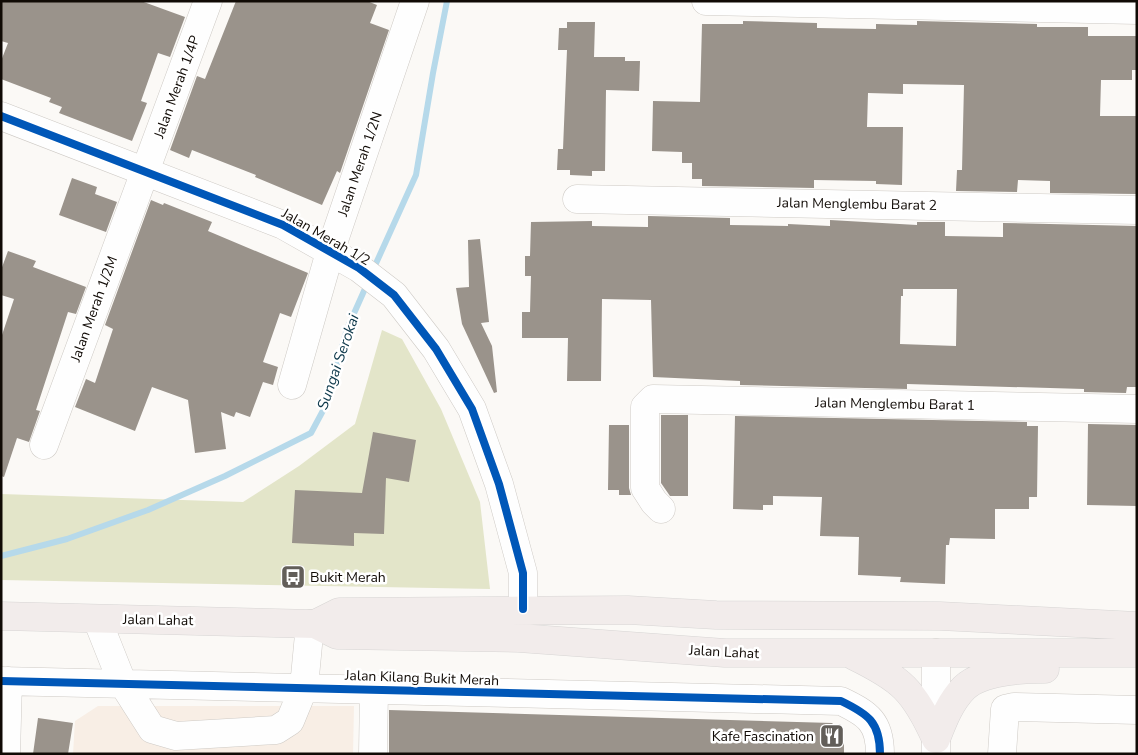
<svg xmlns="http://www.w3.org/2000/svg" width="1138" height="755" font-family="'Nunito Sans',sans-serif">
  <rect width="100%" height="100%" fill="#fbf9f6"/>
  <path fill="#f8eee5" d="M98,706H354L353,754H73L75,721Z"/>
  <path fill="#e3e5c9" d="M382,330L402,339L441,409L480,502L490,589L1,580V494L243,502L299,466L355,424Z"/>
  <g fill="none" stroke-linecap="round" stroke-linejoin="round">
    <path stroke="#b6d9ea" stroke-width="6" d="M373,270L416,175L433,73L447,1
      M1,556L67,539L148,510L225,476L311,433L326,405L347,329L368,282"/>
  </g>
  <path fill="#9a938b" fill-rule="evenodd" d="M1,1H141L185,17L170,57L158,53L141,101L147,103L132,141L59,113L62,107L49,102L51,98L1,79V61L8,43L1,41Z
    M236,1H367L377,5L370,23L389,30L340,173L337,171L322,205L255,177L256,175L192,150L189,158L170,150L197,76L205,79Z
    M743,21L817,23V28L876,29V24L917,25V21L1037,24V27H1088V36H1137V70H1132V80H1101L1100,116H1137V194L1050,193V181L1018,180L1017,192L956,191L957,170H962L964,85L903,84V94L868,93L867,127H903L902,185L876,184V181L814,180V188L702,186V179H692V163H682V152L652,151L653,101L700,102L702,24H743Z
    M567,22H595L594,57H625V61H640L639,91L606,90L605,171H592V176L570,175V170H557L558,149H563L567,50H558L559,28H567Z
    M72,178L97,187L95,194L117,202L106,232L59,215Z
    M151,200L163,205L164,203L212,222L208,231L308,273L291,317L280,313L263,362L278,367L273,385L263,382L250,417L236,412L234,417L221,412L226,449L195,453L188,400L152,387L135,431L75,407L86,379L95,383L113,329L105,325Z
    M648,216L730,218V225L788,226V224L830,226V220L917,225V222H945V236L1003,237V223L1137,226V387H1127L1126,393L1084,392V389L907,384V389L740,385V381L653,377L651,300L602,299L601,381H567L568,338H522V312H530L531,276H525V256H530L531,222L592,221V226L648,227ZM903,289H957L956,346L900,344L901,296H903Z
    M480,239L489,322L481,323L492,346L497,392L494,393L462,324L456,288L469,287L468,240Z
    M8,251L36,261L33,267L86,287L76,314L68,312L36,410L40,411L29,442L17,438L4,477L1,476V338L14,299L1,295V270Z
    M661,415H688V496H670L661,483Z
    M735,416L1027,422V426H1038L1037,497H1029V509H995V539L950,538L949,545H946L945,584L900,582L901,577L858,575L859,537L820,536L822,497L773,496V505H763V510L733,509Z
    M1088,424L1137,425V506L1087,505Z
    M609,425H629V488L631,495H619V490H608Z
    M373,432L416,440L409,482L386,478L384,534L354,533V546L292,543L295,490L362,493Z
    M389,710L832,723L844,735V754H389Z
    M38,718L73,723L68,754H33Z"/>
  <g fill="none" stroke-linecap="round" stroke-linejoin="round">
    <defs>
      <path id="minor" d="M706,1L1137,10
        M1,116L283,225L359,268L394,295L436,349L472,409L499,484L523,573V609
        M577,199L1137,210
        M292,385L330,252L415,1
        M44,445L208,1
        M661,509L654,502L645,488V407L653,399L1137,409
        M97,619L122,682L152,729L176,736L276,730L290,721L304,687L310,624
        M1,681L841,701C868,714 880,722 880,754
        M6,754L8,681
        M373,754L374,689
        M936,754V653
        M1002,754L1005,709L1014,707L1137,710"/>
      <path id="major" d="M1,616L315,624L337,635L519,638L725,653H1137
        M315,624L339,612L628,610L716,615L940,616L1137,626
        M854,656C901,679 914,690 936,739
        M936,739C943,721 950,702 964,688C981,671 1022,669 1045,669"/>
    </defs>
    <use href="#minor" stroke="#cecac5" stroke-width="29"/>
    <use href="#major" stroke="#d7d5d4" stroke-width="29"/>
    <use href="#minor" stroke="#fefefe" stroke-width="28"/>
    <use href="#major" stroke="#f2eceb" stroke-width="28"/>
    <defs>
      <path id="cycleway" d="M1,116L283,225L359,268L394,295L436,349L472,409L499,484L523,573V609
        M1,681L841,701C868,714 880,722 880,754"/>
    </defs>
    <use href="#cycleway" stroke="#fff" stroke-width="11"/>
    <use href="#cycleway" stroke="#0057b8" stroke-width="8"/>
  </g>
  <defs>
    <symbol id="bus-square" viewBox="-11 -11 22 22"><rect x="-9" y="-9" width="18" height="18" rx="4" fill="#625e59" stroke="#fff"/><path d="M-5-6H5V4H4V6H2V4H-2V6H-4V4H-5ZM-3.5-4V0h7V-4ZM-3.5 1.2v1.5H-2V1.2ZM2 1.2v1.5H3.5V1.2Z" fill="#fff"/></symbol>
    <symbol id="restaurant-square" viewBox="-11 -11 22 22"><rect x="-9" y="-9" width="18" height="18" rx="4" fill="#625e59" stroke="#fff"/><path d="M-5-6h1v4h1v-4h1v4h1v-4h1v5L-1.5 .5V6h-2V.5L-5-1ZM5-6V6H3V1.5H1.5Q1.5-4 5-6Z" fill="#fff"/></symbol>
  </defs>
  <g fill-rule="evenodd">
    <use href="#bus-square" x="279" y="563" width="28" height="28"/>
    <use href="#restaurant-square" x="818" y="722" width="28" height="28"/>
  </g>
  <g text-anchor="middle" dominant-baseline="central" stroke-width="5" stroke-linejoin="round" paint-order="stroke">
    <g font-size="14" fill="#100a05" stroke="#fff">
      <text transform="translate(177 87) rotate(-70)">Jalan Merah 1/4P</text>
      <text transform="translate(360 164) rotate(-71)">Jalan Merah 1/2N</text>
      <text transform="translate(857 204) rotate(1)">Jalan Menglembu Barat 2</text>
      <text transform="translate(326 237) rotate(30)">Jalan Merah 1/2</text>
      <text transform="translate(94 309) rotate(-70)">Jalan Merah 1/2M</text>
      <text transform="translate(895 404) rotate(1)">Jalan Menglembu Barat 1</text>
      <text transform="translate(158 620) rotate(1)">Jalan Lahat</text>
      <text transform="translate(724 652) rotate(3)">Jalan Lahat</text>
      <text transform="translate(422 678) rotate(2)">Jalan Kilang Bukit Merah</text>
    </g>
    <g font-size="14" fill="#100a05" stroke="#fff" text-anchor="start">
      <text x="310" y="577">Bukit Merah</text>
      <text x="814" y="736" text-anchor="end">Kafe Fascination</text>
    </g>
    <g font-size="15" font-style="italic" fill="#0a3648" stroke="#fff">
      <text transform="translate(338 362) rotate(-71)">Sungai Serokai</text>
    </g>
  </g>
  <rect width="1138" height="755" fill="none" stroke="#100a05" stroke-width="5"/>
</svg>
